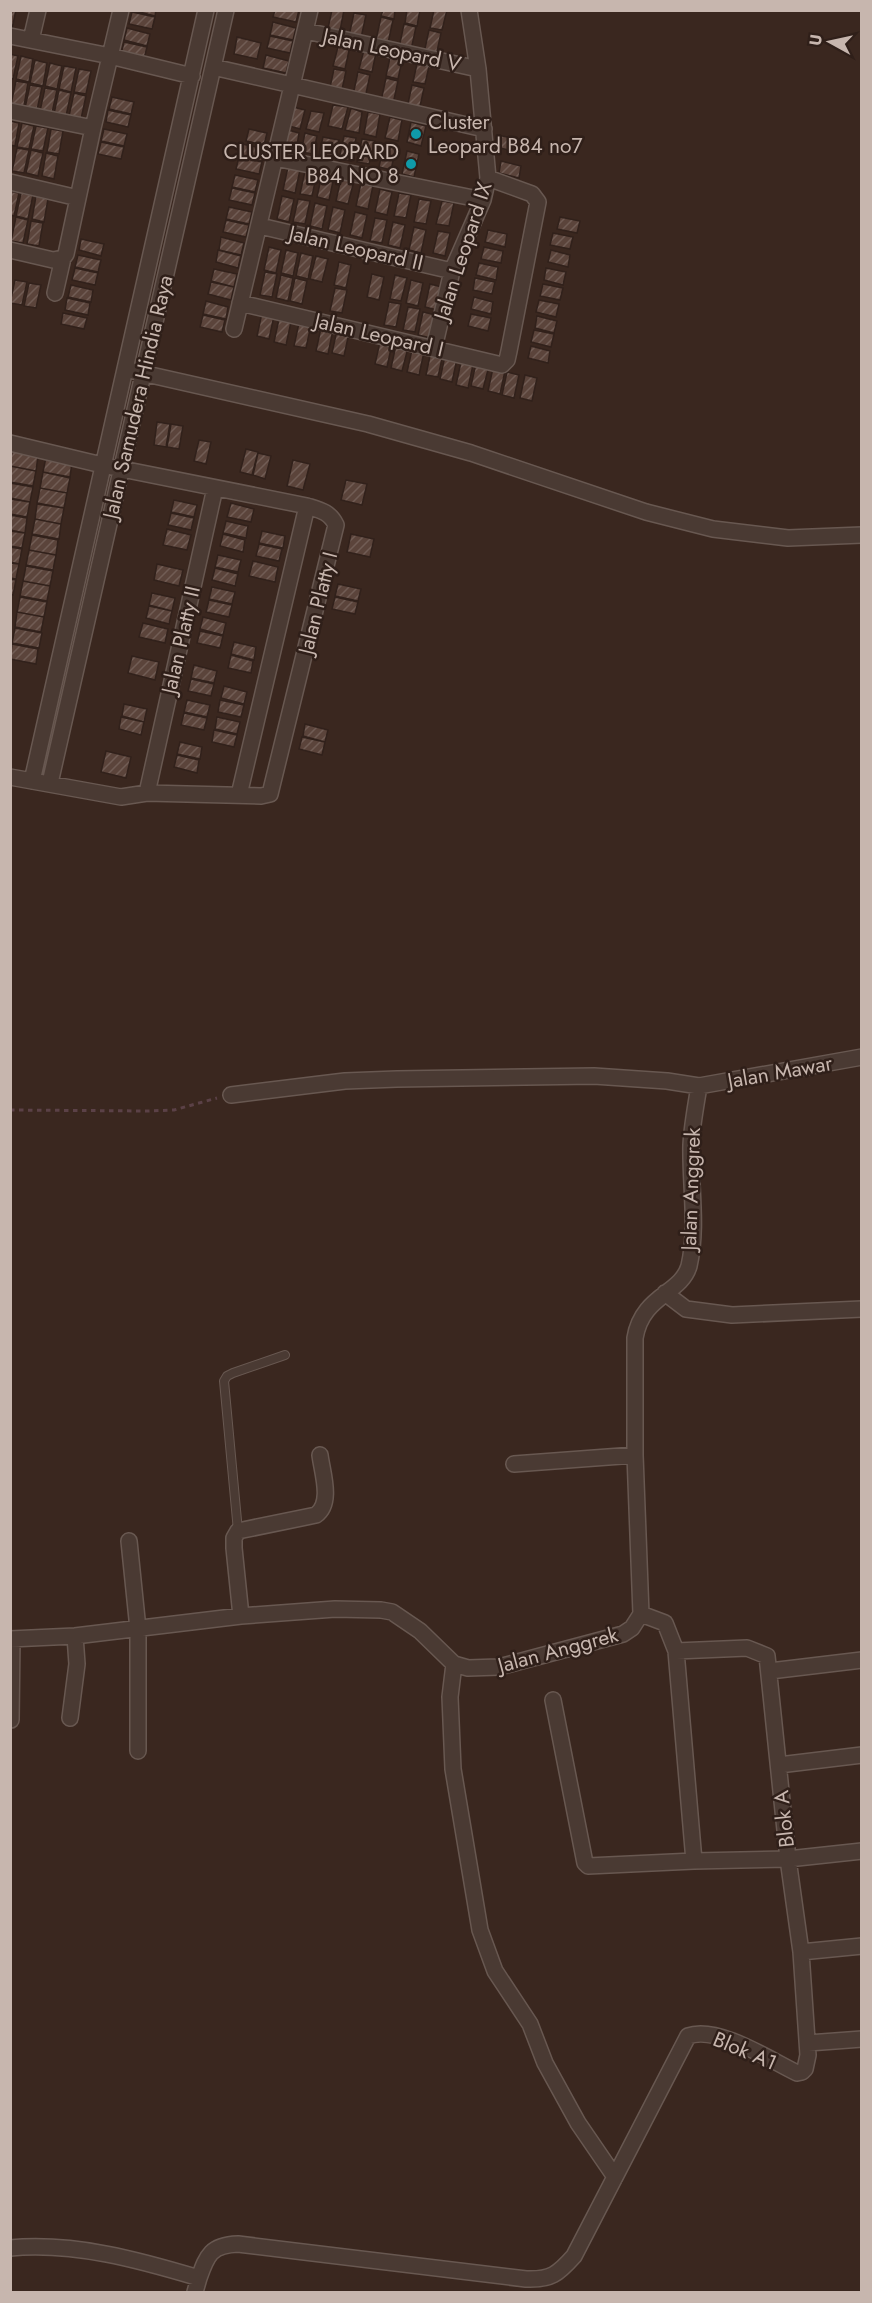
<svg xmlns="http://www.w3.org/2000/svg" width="872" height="2303" font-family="Jost,sans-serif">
  <defs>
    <pattern id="building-hatch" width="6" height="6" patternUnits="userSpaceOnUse" patternTransform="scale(1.5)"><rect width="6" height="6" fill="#5b443b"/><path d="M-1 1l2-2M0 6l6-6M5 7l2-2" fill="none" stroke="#715d55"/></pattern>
  </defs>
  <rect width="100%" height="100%" fill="#3a271f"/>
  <path fill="url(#building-hatch)" stroke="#31211b" stroke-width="1.5" d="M10,10H16L12,29L10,28Z
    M132,10H156L155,16Z
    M275,10H299L296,22L273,17Z
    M332,10H344L340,31L328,28Z
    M383,10H395L394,19L381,16Z
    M407,10H420L417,26L405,23Z
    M434,10H447L442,30L430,28Z
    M132,12L155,17L152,29L129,24Z
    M354,13L366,15L361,38L349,36Z
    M381,17L393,20L388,43L376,40Z
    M273,22L296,28L293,40L270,35Z
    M404,24L416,27L411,50L399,48Z
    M127,28L150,34L147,46L124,40Z
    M429,30L441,33L436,56L424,53Z
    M270,36L293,41L290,53L267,48Z
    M237,37L261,43L257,59L234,54Z
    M124,42L147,47L144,59L121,54Z
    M339,43L350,46L345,69L333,66Z
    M365,46L377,48L372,72L359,69Z
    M391,53L403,56L398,79L386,76Z
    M10,54L18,56L13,79L10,78Z
    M266,55L289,61L286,73L263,68Z
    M21,56L33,59L29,82L16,79Z
    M418,59L430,62L425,84L413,82Z
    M35,60L47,63L43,86L30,83Z
    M50,63L62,66L57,89L45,86Z
    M64,66L76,68L71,92L59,89Z
    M79,69L91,71L86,94L74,92Z
    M334,69L346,71L341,94L329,92Z
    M358,72L370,75L365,98L353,95Z
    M386,78L398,81L393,104L381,101Z
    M16,81L28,83L24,106L11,104Z
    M30,85L42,87L37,110L25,108Z
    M412,85L424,88L419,111L407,108Z
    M45,88L57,90L52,113L40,111Z
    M59,90L71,93L66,116L54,114Z
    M74,93L86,96L81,119L69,116Z
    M112,97L134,102L131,114L109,109Z
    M333,105L348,107L342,129L328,126Z
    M293,107L305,110L300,129L289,126Z
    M351,108L362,112L359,133L345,130Z
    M108,110L131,115L128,127L106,122Z
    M311,111L324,113L319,132L306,129Z
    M368,112L380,114L376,137L364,134Z
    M390,117L402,120L398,141L385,138Z
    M10,121L19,123L15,146L10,145Z
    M411,122L426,126L421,146L407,142Z
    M22,123L34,126L29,149L17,147Z
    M36,126L48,128L43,151L31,149Z
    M51,129L63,131L59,154L47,152Z
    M104,129L127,134L124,146L101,141Z
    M249,129L267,133L264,145L246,141Z
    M288,130L299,133L296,151L284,148Z
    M305,133L317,136L313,154L301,152Z
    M497,135L517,139L514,151L495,147Z
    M344,136L356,138L351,161L339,159Z
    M323,137L339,140L334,158L319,154Z
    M362,139L375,141L369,164L357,162Z
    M101,142L124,147L121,159L98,154Z
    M242,144L265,149L262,161L239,156Z
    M384,144L396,147L391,170L379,167Z
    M17,148L29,150L24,173L12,171Z
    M31,150L43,153L38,176L26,173Z
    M407,151L419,154L414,177L402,174Z
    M46,153L58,156L54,179L42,176Z
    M239,157L262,162L259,174L236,169Z
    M501,161L521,166L519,178L499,173Z
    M288,167L300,170L295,193L283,190Z
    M305,171L317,173L312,196L300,194Z
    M322,174L334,177L329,200L317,197Z
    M235,175L258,180L255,192L232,187Z
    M341,178L354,181L348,204L336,201Z
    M361,183L373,186L368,209L356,206Z
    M232,188L255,193L252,205L229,200Z
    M380,189L392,192L387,215L375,212Z
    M10,191L19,193L14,216L10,215Z
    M21,193L33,195L28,219L16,216Z
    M399,193L411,195L406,218L394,216Z
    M36,196L48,199L44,222L32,219Z
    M282,196L294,199L289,222L277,219Z
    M298,199L310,201L305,224L293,222Z
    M419,199L431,201L426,224L414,222Z
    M442,201L454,203L449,226L436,224Z
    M315,203L327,206L322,229L310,226Z
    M229,207L252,212L249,224L226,219Z
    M333,207L345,210L340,233L328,230Z
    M355,212L367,215L362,238L350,235Z
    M16,217L28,220L23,243L11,241Z
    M560,217L580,221L577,233L557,229Z
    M375,218L387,220L382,243L370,241Z
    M226,220L249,225L246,237L223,232Z
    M31,221L43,223L39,246L27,244Z
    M393,222L405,225L400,248L388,245Z
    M414,227L426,230L421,253L409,250Z
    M488,230L507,234L505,247L485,242Z
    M438,231L450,233L445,256L433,253Z
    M553,233L573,237L570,249L550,245Z
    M221,237L244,243L241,255L219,250Z
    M81,239L104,244L101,256L79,250Z
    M269,247L281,250L276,273L264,270Z
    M484,247L503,251L501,263L481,259Z
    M218,250L241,256L238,268L216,262Z
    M286,250L298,253L293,276L281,273Z
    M551,250L570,255L568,267L548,262Z
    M301,253L313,256L308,279L296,276Z
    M78,255L101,260L98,272L75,267Z
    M316,256L328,259L322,282L310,279Z
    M339,262L351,265L346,288L334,285Z
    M479,263L498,267L496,280L476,275Z
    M75,268L98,273L95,285L72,280Z
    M546,268L566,272L563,285L544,280Z
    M214,269L237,274L234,287L211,281Z
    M265,272L277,274L272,297L260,295Z
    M372,274L384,277L379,300L367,297Z
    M281,275L293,278L288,301L276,298Z
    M395,275L407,278L401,301L390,299Z
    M295,278L307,281L302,304L290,301Z
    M475,278L495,282L492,294L473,290Z
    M15,280L27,282L22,305L10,303Z
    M411,280L423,283L418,306L406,303Z
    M211,282L234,287L231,300L208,294Z
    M29,283L41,285L36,308L24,306Z
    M430,284L442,287L437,310L425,307Z
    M543,284L563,288L560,300L540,296Z
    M71,285L93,290L91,302L68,297Z
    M335,288L347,290L342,313L330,311Z
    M474,297L493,302L491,314L471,309Z
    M67,298L90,303L88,315L65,310Z
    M539,300L559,304L556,317L536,312Z
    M206,301L228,307L226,319L203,314Z
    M389,302L401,304L396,327L384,325Z
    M408,307L420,309L415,332L403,330Z
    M423,312L436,315L431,338L418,335Z
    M63,313L87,318L84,329L61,324Z
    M262,313L274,316L269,339L257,336Z
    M471,314L491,318L488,331L468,326Z
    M203,315L225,320L222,332L200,327Z
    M537,316L557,321L554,333L535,328Z
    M279,319L291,322L286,345L274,342Z
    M299,323L311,325L306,348L294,346Z
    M321,328L333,330L328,354L316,351Z
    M337,330L349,333L344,356L332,353Z
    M534,330L554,334L551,347L531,342Z
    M380,342L392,344L387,367L375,364Z
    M396,345L408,348L402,371L391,368Z
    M531,346L550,351L548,363L528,358Z
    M412,350L424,352L419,375L407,372Z
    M431,351L443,354L438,377L426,375Z
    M445,356L457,359L452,382L440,379Z
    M461,362L473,365L468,388L456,385Z
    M476,363L489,366L483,389L471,386Z
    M493,368L505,371L500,394L488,391Z
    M507,372L519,375L514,398L502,395Z
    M525,375L537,378L532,401L520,398Z
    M157,422L170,424L166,447L154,445Z
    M171,424L183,426L179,449L167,447Z
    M199,440L211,442L206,464L194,461Z
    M246,449L258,452L252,475L240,472Z
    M12,451L38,456L36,471L10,466Z
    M258,453L271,456L265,479L253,475Z
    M46,457L72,462L70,477L43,472Z
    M293,460L310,464L303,490L287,486Z
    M10,466L36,471L33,486L10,482Z
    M43,472L70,478L67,493L40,488Z
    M346,480L367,484L362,505L341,500Z
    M10,483L33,487L30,502L10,498Z
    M40,488L67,493L64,508L37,503Z
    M10,499L30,502L27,517L10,514Z
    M174,500L197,505L194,517L171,512Z
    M231,503L254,509L251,522L227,517Z
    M37,504L64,508L61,524L35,519Z
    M171,513L194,518L191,530L168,525Z
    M10,515L27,518L25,533L10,530Z
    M35,519L61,524L59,539L32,534Z
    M226,521L248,526L246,538L223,533Z
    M167,529L191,535L187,550L163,545Z
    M10,531L25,533L22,548L10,546Z
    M262,531L285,536L283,548L259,543Z
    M223,534L245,540L243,552L220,546Z
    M351,534L374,539L370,557L347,552Z
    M32,535L58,540L56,555L29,550Z
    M259,544L282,549L279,561L256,556Z
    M10,547L22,549L19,564L10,562Z
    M29,550L56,555L53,570L26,565Z
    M218,555L241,560L238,572L215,567Z
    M253,561L278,567L275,582L249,576Z
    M10,563L19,564L16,579L10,578Z
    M157,564L183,570L179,586L154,580Z
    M26,566L53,571L50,586L23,581Z
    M215,568L238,574L235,586L212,580Z
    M10,579L16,580L13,595L10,594Z
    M23,581L50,586L47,601L20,596Z
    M338,584L361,589L358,601L335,596Z
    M212,587L235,592L232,604L209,599Z
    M152,593L175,598L172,611L149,605Z
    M20,597L47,602L44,617L17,612Z
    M335,597L358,602L355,614L332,609Z
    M209,600L232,605L229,617L206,612Z
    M149,606L172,611L169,624L146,618Z
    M17,612L44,617L41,632L15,627Z
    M203,617L226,623L223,635L200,629Z
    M143,623L168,629L165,643L139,637Z
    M15,628L42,633L39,648L12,643Z
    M200,631L223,636L220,648L197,643Z
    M234,642L256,647L254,660L231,654Z
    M12,644L38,649L36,664L10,659Z
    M231,655L253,661L251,673L228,668Z
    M132,656L159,662L155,680L128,673Z
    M194,665L217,671L214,683L191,678Z
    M191,679L214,684L211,696L188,691Z
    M224,686L247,692L244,704L221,698Z
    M187,700L210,705L207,717L184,712Z
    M220,700L244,705L241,717L218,712Z
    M124,704L147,709L144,722L122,716Z
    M184,713L207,718L204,730L181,725Z
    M121,717L144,722L141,735L119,729Z
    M217,717L240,722L237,734L215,729Z
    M305,724L328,730L325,742L303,736Z
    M214,730L237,735L234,747L212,742Z
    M302,737L325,742L322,755L299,749Z
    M180,742L202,747L200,759L177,754Z
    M106,751L131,757L126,778L101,772Z
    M177,755L199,760L197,773L174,767Z"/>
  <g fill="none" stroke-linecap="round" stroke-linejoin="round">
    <defs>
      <path id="service" d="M238,1531L224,1381L227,1376L233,1373L285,1355"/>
      <path id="minor" d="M306,31L478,69
        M10,36L110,56L192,76
        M31,40L38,10
        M213,67L484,129
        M10,111L93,128L78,198
        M93,128L121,10
        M275,158L483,200
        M10,182L78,198L66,254L63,258L53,260L10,250
        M260,226L452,271
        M55,293L63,258
        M240,303L502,365L507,360L509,351L538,202L532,194L488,178
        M234,329L310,10
        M434,348L452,271L483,200L488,178L478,69L469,10
        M133,371L368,424L471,453L646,512L713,529L788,538L862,535
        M10,443L102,465L307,506C320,510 330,512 336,525L270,794L261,796L147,793L121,797L10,777
        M32,781L206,10
        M50,783L226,10
        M147,793L215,488
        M239,795L307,506
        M231,1095L345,1081L397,1079L594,1076L667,1081L699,1086L862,1057
        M665,1293L686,1309L732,1315L862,1309
        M514,1464L635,1455
        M129,1541L138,1629V1751
        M641,1614L665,1623L676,1651L694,1861
        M241,1616L234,1548V1538L238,1531L316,1515C333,1503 322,1472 320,1455
        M10,1639L75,1636L241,1616L335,1609L381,1610L392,1612L420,1631L454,1664L468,1668L499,1667L623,1634L632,1628L641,1614L635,1455V1338C642,1295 681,1294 689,1266C698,1227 690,1185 691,1145C692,1125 696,1105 699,1086
        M454,1664L450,1697L453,1769L480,1930L495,1971L530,2024L545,2063L578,2123L615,2177
        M770,1671L862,1660
        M553,1700L585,1863L588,1866L694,1861L788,1859L862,1851
        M70,1718L77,1664L75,1636
        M11,1720L12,1639
        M779,1765L862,1755
        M801,1952L862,1946
        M808,2043L862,2039
        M10,2248C74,2242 139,2260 199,2278L195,2292
        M199,2278C207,2255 211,2245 238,2244L526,2279C551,2280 558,2274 574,2256L688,2036C717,2025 770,2060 797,2073L802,2072L805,2069L808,2055L801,1952L788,1859L767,1656L747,1648L676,1651"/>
    </defs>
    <use href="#service" stroke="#685851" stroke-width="10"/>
    <use href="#minor" stroke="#685851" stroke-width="18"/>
    <path stroke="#5b4147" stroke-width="3" stroke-dasharray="4.5 4.5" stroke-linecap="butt" d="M10,1110L147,1111L174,1110L217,1098"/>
    <use href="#service" stroke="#4a3a33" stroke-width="8"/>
    <use href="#minor" stroke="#4a3a33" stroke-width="15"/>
  </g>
  <g fill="#0f9aa8" stroke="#2f1f19" stroke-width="2">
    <circle cx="416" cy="134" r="6"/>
    <circle cx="411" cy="164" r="6"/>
  </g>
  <g text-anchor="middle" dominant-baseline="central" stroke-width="5" stroke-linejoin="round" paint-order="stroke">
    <g font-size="21" fill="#c7b6ae" stroke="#2f1f19">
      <text transform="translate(392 50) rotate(12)">Jalan Leopard V</text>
      <text transform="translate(356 248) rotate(13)">Jalan Leopard II</text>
      <text transform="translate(463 251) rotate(-72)">Jalan Leopard IX</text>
      <text transform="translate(379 335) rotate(13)">Jalan Leopard I</text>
      <text transform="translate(138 397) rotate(-77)">Jalan Samudera Hindia Raya</text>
      <text transform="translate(318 603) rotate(-76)">Jalan Platty I</text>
      <text transform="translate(181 640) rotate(-77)">Jalan Platty II</text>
      <text transform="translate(780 1072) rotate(-10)">Jalan Mawar</text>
      <text transform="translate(691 1189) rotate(-88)">Jalan Anggrek</text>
      <text transform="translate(558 1650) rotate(-15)">Jalan Anggrek</text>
      <text transform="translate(784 1819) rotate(-96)">Blok A</text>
      <text transform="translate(745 2051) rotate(23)">Blok A1</text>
    </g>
    <g font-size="21" fill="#c7b6ae" stroke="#2f1f19" text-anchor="start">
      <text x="428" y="122">Cluster<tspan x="428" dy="24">Leopard B84 no7</tspan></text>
      <text x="399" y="152" text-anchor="end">CLUSTER LEOPARD<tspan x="399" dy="24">B84 NO 8</tspan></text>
    </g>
  </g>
  <rect width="872" height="2303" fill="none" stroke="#c7b6ae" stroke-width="24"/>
  <g transform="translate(830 42) rotate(278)" stroke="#2f1f19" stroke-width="4.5" paint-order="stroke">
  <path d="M0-4.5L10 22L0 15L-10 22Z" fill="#c7b6ae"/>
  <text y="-9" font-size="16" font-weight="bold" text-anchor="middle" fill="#c7b6ae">U</text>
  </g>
</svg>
